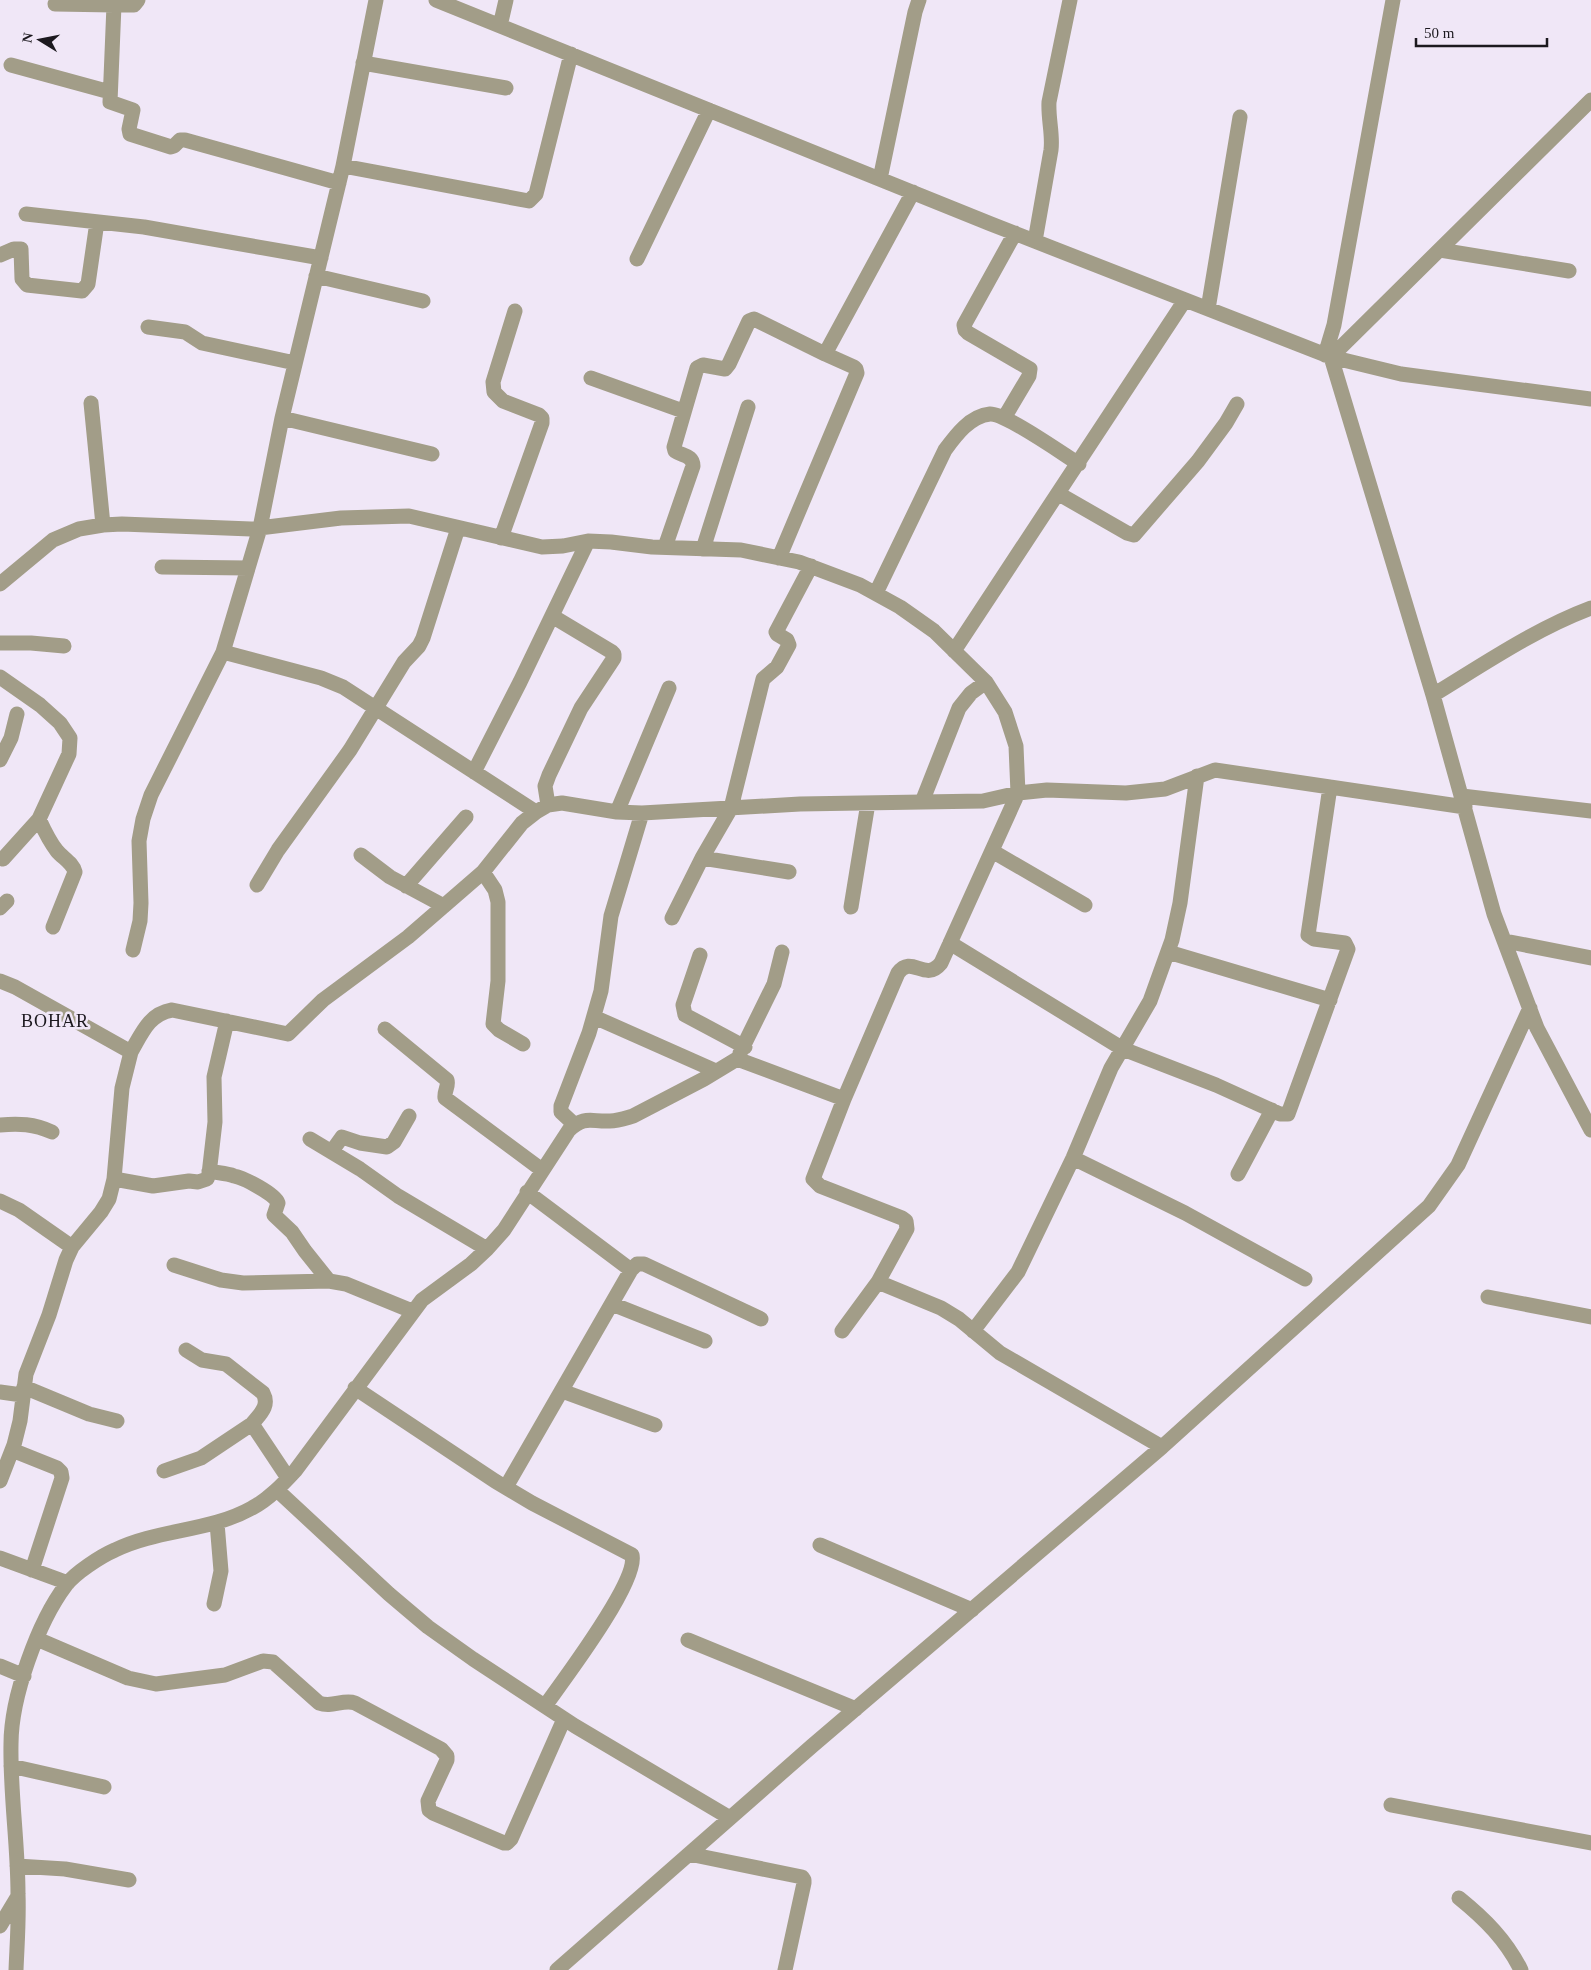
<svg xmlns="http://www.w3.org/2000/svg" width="1591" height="1970" font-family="Georgia,serif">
  <rect width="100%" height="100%" fill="#f0e7f7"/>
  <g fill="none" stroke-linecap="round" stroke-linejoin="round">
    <path stroke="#a29d88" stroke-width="15" d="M138,0L134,5H114L110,102L133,110L129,129L130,134L171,147L174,146L180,140H185L339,183
      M436,0L991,224L1331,357L1591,100
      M55,4L114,5
      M500,26L506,0
      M363,63L506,88
      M11,65L110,92
      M343,166L529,201L536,194L571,54
      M880,179L915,12L919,0
      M26,214L144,227L321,258
      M1035,241L1051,150C1053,134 1048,119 1049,102L1070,0
      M1440,250L1569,271
      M0,255L14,249H21L22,279L27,285L82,291L88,284L97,222
      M637,259L709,110
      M316,276L423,301
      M1208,309L1240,117
      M148,327L185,332L202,343L295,363
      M1325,355L1334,325L1393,0
      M1331,357L1433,695L1494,914L1537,1028L1591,1130
      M1331,357L1401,374L1591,399
      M591,378L683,411
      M91,403L103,525
      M282,418L432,454
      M1004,418L1029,376L1030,369L968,333L965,330L964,325L1015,233
      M1059,494L1127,533L1134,535L1198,461L1226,423L1237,404
      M501,538L542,423V418L539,415L503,401L494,392L493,382L515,311
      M665,547L693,466C693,455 682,456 675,451L674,447L697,368L703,365L725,369L729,364L749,321L754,319L825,354
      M703,549L748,407
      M779,558L857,373L856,369L854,367L825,354L913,192
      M162,567L248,568
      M0,584L53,540L79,529L103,525L122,524L251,529L341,518L409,516L542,547L563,546L588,541L611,542L652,547L741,550L799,562L860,585L900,607L934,631L986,682L1005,712L1016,746L1018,793L941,963C925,983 912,954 898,973L844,1099L737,1059L704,1079L633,1116C626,1118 618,1121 610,1121C591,1122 585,1115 569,1130L504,1230L487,1249L471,1264L422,1300L295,1471C282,1485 269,1499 252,1508C209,1532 158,1529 115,1550C101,1556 75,1573 66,1585C38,1622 11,1697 11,1744C10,1794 18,1844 18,1894C19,1920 17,1945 16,1970
      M876,593L945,450C956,435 970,416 990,414C1005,413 1063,454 1079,464
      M0,643H31L64,646
      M954,651L1185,300
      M223,652L321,678L343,687L536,812
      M0,677L40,705L60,723L70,738L69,754L39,819C44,830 49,841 57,851C63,858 73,863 75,872L53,927
      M1433,695C1484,664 1535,629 1591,608
      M0,760L11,738L17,714
      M474,772L520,682L588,541
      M1462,796L1591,811
      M922,802L959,708L971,693L986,682
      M548,805L545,786L549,775L581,708L614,658V654L612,652L552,616
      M617,812L669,688
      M992,851L1085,905
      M361,855L390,877L444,906
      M702,858L789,872
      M3,859L39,819
      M483,872L495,890L498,902V981L493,1024L499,1030L523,1044
      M257,885L278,850L350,750L404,662L419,646L423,638L458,528
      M406,886L466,817
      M851,907L868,803
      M0,908L7,901
      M672,918L702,858L731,808L763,679L777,667L789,645L787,640L777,634L776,632L811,566
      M1505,941L1591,958
      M950,943L1123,1049L1216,1085L1280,1114H1288L1348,949L1345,943L1314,939L1308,935L1330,787
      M133,950L140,921L141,903L139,841L143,819L151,795L223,652L260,528L282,418L343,166L376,0
      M1168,952L1330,1000
      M700,955L683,1005L685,1015L745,1047
      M0,981L15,987L131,1052C142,1033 149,1014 172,1010L288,1034L323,1000L408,937L483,872L522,823L536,812L548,805L562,803L617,812L642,813L800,804L983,801L1018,793L1047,790L1126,793L1165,789L1215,770L1465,807
      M594,1017L716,1071
      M385,1029L447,1080C449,1086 444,1091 445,1098L542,1170
      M740,1053L774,984L782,952
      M844,1099L813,1179L820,1186L902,1218L906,1221L907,1229L878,1282L941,1308L959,1319L1000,1353L1162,1447
      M0,1125C19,1123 34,1124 52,1132
      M575,1125L561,1112V1106L589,1033L601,991L611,916L642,813
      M310,1139L360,1169L398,1196L487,1249
      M332,1151L342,1137L360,1143L387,1147L394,1142L409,1116
      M1073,1158L1185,1213L1305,1279
      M209,1171C217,1173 226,1173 234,1176C244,1178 275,1194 278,1203L274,1215L292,1232L305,1251L329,1281
      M1238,1174L1272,1110
      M114,1179L153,1186L189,1181L198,1182L207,1179L209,1174L215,1122L214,1077L227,1021
      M0,1201L19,1210L72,1247
      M174,1265L221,1280L243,1283L329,1281L346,1284L412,1311
      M631,1270L637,1264H644L761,1319
      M1488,1297L1591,1317
      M612,1304L705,1341
      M842,1331L878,1282
      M973,1331L1018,1272L1073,1158L1111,1068L1150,1001L1172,940L1180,903L1197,776
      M186,1350L202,1360L226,1364L263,1393C270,1406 260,1414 252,1424L288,1478
      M24,1387L89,1414L117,1421
      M355,1388L495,1481L532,1503L632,1555C639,1581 562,1682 545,1706
      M562,1391L655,1425
      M0,1392L22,1395
      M12,1450L57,1468L61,1472L62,1478L32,1570
      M164,1471L201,1458L252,1424
      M0,1481L14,1445L20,1421L26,1374L49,1315L66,1260L72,1247L101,1212L109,1199L114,1179L122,1088L131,1052
      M506,1487L631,1270L527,1192
      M277,1490L389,1594L428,1627L473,1659L575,1726L730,1818
      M820,1545L972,1610
      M0,1558L68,1583
      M214,1604L221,1571L217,1523
      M37,1639L128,1678L156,1684L225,1675L263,1661L273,1662L319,1703C332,1708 343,1699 355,1703L441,1749L447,1756V1760L428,1801L429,1810L433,1813L504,1843H507L511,1839L564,1719
      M688,1640L856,1709
      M0,1666L24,1676
      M11,1766L104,1787
      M1391,1805L1591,1843
      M689,1854L802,1877L804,1880V1883L785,1970
      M17,1866L65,1869L129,1880
      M1459,1898C1485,1919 1506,1940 1521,1970
      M0,1926L18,1896
      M557,1970L812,1746L1162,1447L1429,1206L1458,1165L1530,1008"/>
  </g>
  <g text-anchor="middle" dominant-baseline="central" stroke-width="5" stroke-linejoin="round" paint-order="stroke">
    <g font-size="18" letter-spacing="1" fill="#1c191f" stroke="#f0e7f7">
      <text x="55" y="1021">BOHAR</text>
    </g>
  </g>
  <g transform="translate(40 40) rotate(280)" stroke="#f0e7f7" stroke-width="4" paint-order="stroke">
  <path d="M0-4L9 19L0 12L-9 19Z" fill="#1c191f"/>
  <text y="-8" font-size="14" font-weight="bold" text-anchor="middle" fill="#1c191f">N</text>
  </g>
  <path d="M1416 38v8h131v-8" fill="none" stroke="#1c191f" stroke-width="2.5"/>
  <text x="1424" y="38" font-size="15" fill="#1c191f" stroke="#f0e7f7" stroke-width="4" paint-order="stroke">50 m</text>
</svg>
